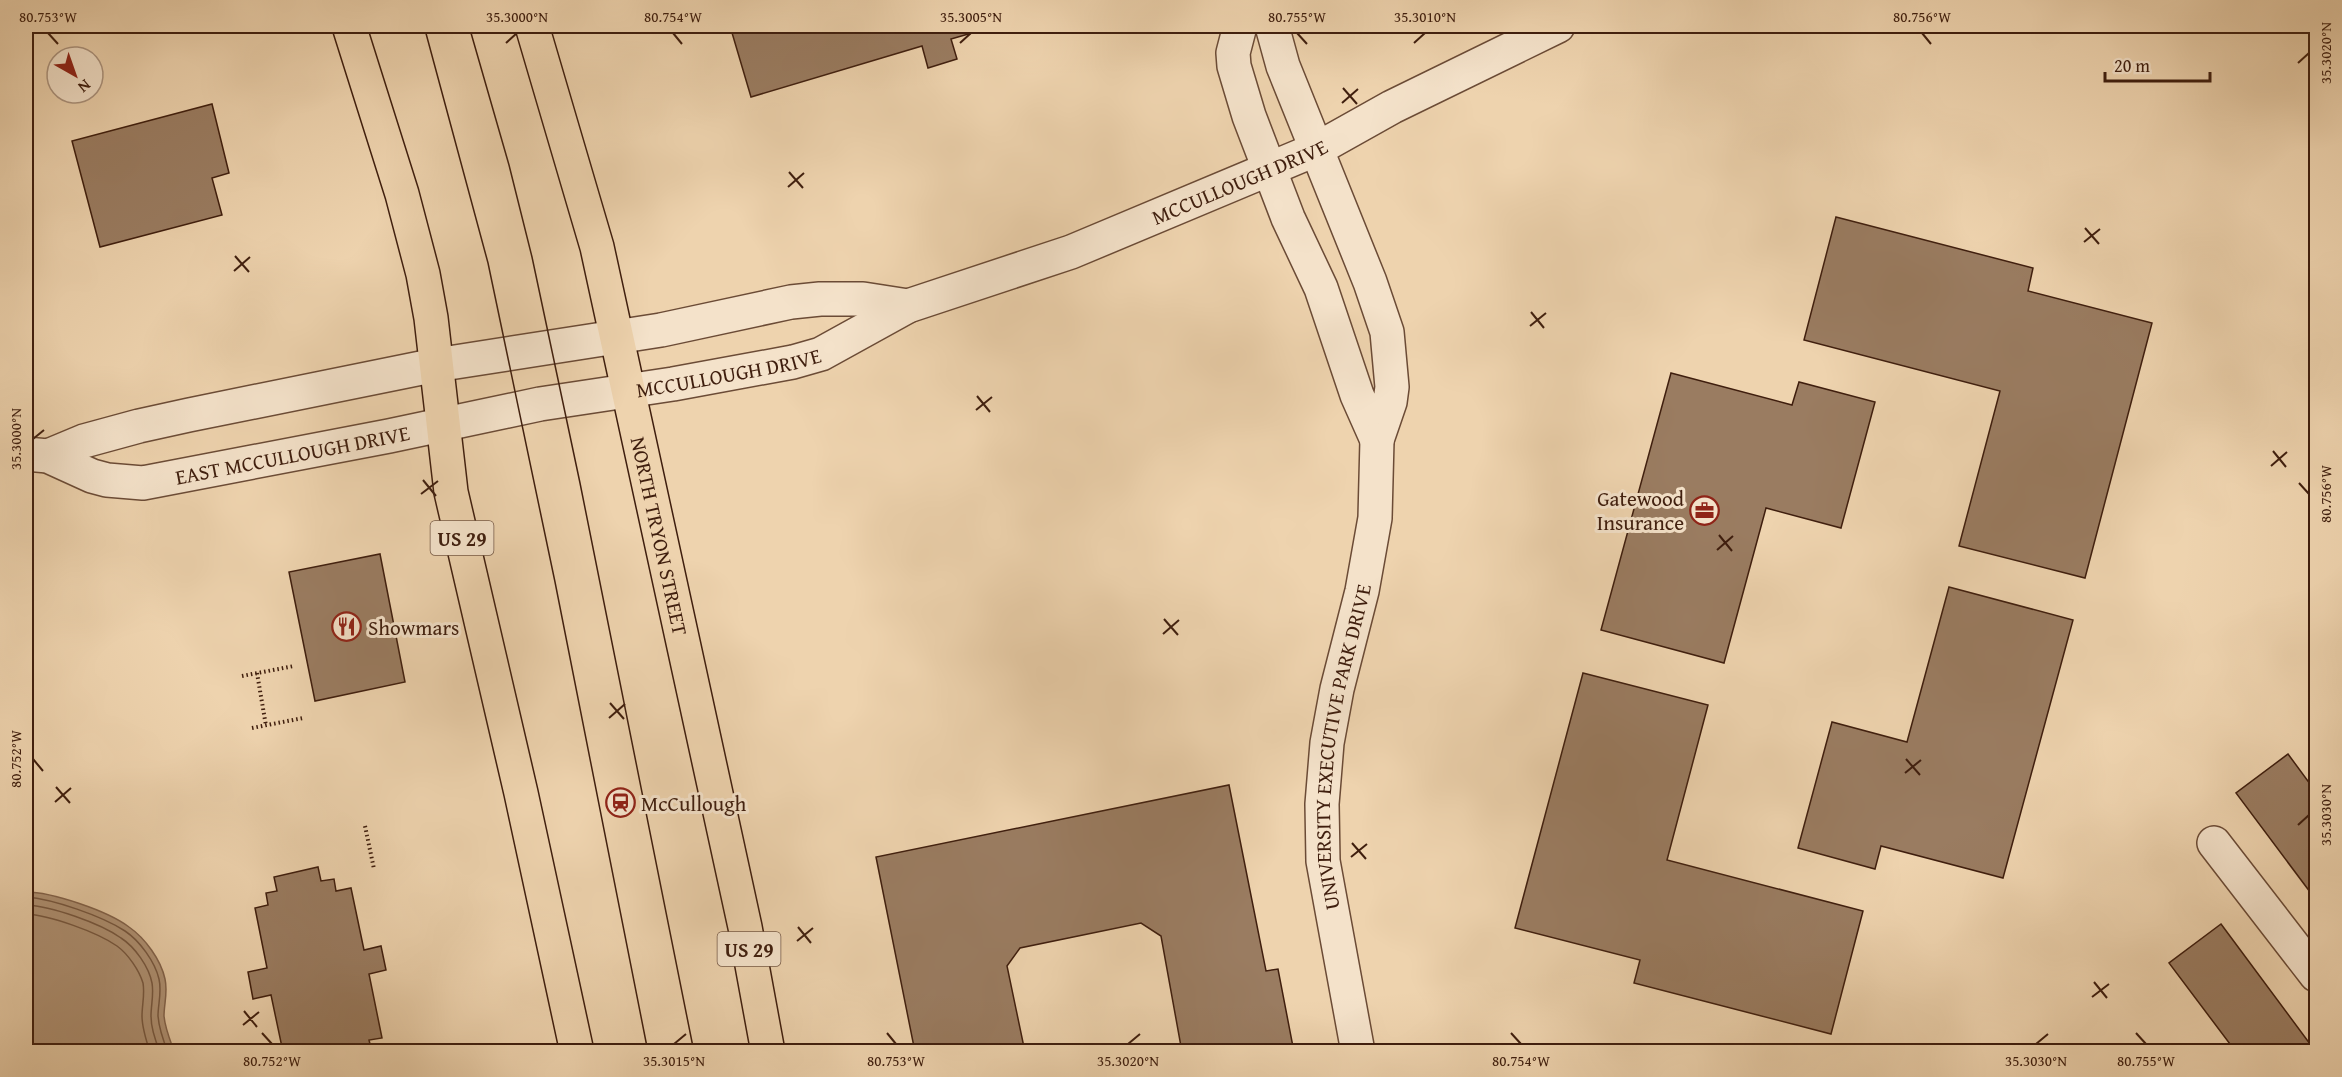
<svg xmlns="http://www.w3.org/2000/svg" width="2342" height="1077" font-family="'Gentium Book Plus',serif">
  <rect width="100%" height="100%" fill="#eed3ae"/>
  <filter id="stains"><feTurbulence type="fractalNoise" baseFrequency=".00333" numOctaves="4"/><feColorMatrix values="0 0 0 0 .2 0 0 0 0 .09 0 0 0 0 .02 0 0 0 .5 -.17"/></filter>
  <radialGradient id="worn" r=".72"><stop offset=".6" stop-color="#630" stop-opacity="0"/><stop offset="1" stop-color="#630" stop-opacity=".3"/></radialGradient>
  <path fill="#b29578" stroke="#84654e" stroke-width="1.5" d="M26,892C52,892 108,911 129,927C145,938 161,960 165,979C168,992 164,1004 164,1016C165,1028 170,1040 174,1051H26Z"/>
  <g fill="none" stroke-linecap="round" stroke-linejoin="round">
    <path stroke="#785a43" stroke-width="1.5" d="M26,897C53,899 102,916 125,931C140,941 155,962 159,979C162,992 158,1004 158,1016C159,1028 163,1040 168,1052
      M26,905C51,906 100,923 121,938C135,947 149,967 152,983C154,994 151,1005 151,1016C151,1028 155,1040 160,1052
      M26,914C49,915 97,932 117,946C128,954 139,970 143,983C145,994 142,1005 142,1016C142,1028 146,1040 150,1052"/>
  </g>
  <path fill="#9a7c61" stroke="#3f1e0e" stroke-width="1.5" d="M730,26H996L951,39L957,59L928,68L922,46L751,97Z
    M212,104L229,173L212,178L222,215L100,247L72,141Z
    M1836,217L2033,268L2028,291L2152,323L2085,578L1959,546L2000,391L1804,340Z
    M1671,373L1792,405L1799,382L1875,402L1841,528L1766,508L1724,663L1601,630Z
    M380,554L405,682L315,701L289,572Z
    M1949,587L2073,620L2003,878L1881,846L1875,869L1798,848L1832,722L1907,742Z
    M1583,673L1708,705L1667,860L1863,911L1831,1034L1634,983L1640,960L1515,928Z
    M2288,754L2316,792V900L2236,793Z
    M1229,785L1266,971L1278,969L1294,1052H1182L1161,936L1141,923L1020,948L1007,966L1025,1052H915L876,857Z
    M318,867L321,881L334,879L336,891L351,888L364,950L381,946L386,970L369,974L382,1038L369,1040L372,1052H283L271,995L253,999L248,972L267,968L255,908L268,905L266,893L277,891L274,877Z
    M2221,924L2316,1052H2236L2169,963Z"/>
  <g fill="none" stroke-linecap="round" stroke-linejoin="round">
    <defs>
      <g id="minor">
        <path d="M1240,26L1233,53L1234,66L1249,116L1288,218L1321,288L1357,395L1377,440L1390,402L1392,387L1387,332L1370,282L1283,66L1272,26"/>
        <path id="s1" d="M26,454L48,456L92,476L107,480L143,483L389,436L540,404L673,384L793,362L821,354L908,306L1071,252L1317,149L1392,107L1558,26"/>
        <path d="M48,456L84,441L139,426L189,415L436,365L661,330L791,302L820,299H863L908,306"/>
        <path d="M2214,843L2316,975"/>
        <path id="s2" d="M1358,1052L1323,861L1322,804L1327,743L1337,689L1362,591L1375,518L1377,440"/>
      </g>
      <g id="major">
        <path d="M349,26L402,194L423,274L431,318L451,492L521,793L577,1052"/>
        <path id="s3" d="M532,26L597,247L745,927L768,1052"/>
      </g>
    </defs>
    <use href="#minor" stroke="#6b4b36" stroke-width="36"/>
    <use href="#major" stroke="#3f1e0e" stroke-width="36"/>
    <path stroke="#3f1e0e" stroke-width="4" stroke-dasharray="1.5 3" stroke-linecap="butt" d="M257,673L266,726
      M242,676L294,666
      M252,728L303,718
      M365,826L374,869"/>
    <use href="#minor" stroke="#f4e2ca" stroke-width="33"/>
    <use href="#major" stroke="#eed3ae" stroke-width="33"/>
    <path stroke="#3f1e0e" stroke-width="1.5" d="M424,26L488,263L555,582L648,1052
      M469,26L509,165L532,257L580,483L694,1052"/>
  </g>
  <path fill="none" stroke="#3f1e0e" stroke-width="2" d="M48,33L58,44M673,33L682,44M1297,33L1307,44M1922,33L1931,44M506,43L517,33M960,43L971,33M1414,43L1425,33M2298,63L2309,53M1343,88L1357,104M1342,103L1358,89M789,172L803,188M788,187L804,173M2085,228L2099,244M2084,242L2100,229M235,256L249,272M234,271L250,257M1531,312L1544,328M1530,326L1546,313M977,396L990,412M976,410L992,397M33,439L44,430M2273,451L2286,467M2271,466L2287,452M423,480L436,496M2299,483L2309,494M421,494L438,481M1719,535L1732,551M1717,550L1733,536M1164,619L1178,635M1163,634L1179,620M610,703L624,719M609,718L625,704M33,759L43,771M1906,759L1920,775M1905,773L1921,760M56,787L70,803M55,802L71,788M2298,825L2309,815M1352,843L1366,859M1351,857L1367,844M798,927L811,943M797,941L813,928M2094,982L2107,998M2092,997L2109,984M244,1011L257,1027M243,1025L259,1012M262,1033L272,1044M887,1033L896,1044M1511,1033L1521,1044M2136,1033L2146,1044M674,1044L686,1034M1128,1044L1140,1034M2036,1044L2048,1034"/>
  <defs>
    <symbol id="office-ring" viewBox="-11 -11 22 22"><circle r="9.5" fill="#f4e2ca" stroke="#8f2418" stroke-width="1.5"/><path d="M-6-3h4V-5.5h4V-3h4V5H-6ZM-1-4.5V-3h2v-1.5ZM-6 0V1H6V0Z" fill="#8f2418"/></symbol>
    <symbol id="restaurant-ring" viewBox="-11 -11 22 22"><circle r="9.5" fill="#f4e2ca" stroke="#8f2418" stroke-width="1.5"/><path d="M-5-6h1v4h1v-4h1v4h1v-4h1v5L-1.5 .5V6h-2V.5L-5-1ZM5-6V6H3V1.5H1.5Q1.5-4 5-6Z" fill="#8f2418"/></symbol>
    <symbol id="station-ring" viewBox="-11 -11 22 22"><circle r="9.5" fill="#f4e2ca" stroke="#8f2418" stroke-width="1.5"/><path d="M-3-6H3Q5-6 5-4V2Q5 4 3 4L4.5 6H3L1.5 4h-3L-3 6H-4.5L-3 4Q-5 4-5 2V-4Q-5-6-3-6ZM-3.5-4v3h7v-3ZM-3.5 1v1.5H-2V1ZM2 1v1.5H3.5V1Z" fill="#8f2418"/></symbol>
  </defs>
  <g fill-rule="evenodd">
    <use href="#office-ring" x="1688" y="494" width="33" height="33"/>
    <use href="#restaurant-ring" x="330" y="610" width="33" height="33"/>
    <use href="#station-ring" x="604" y="786" width="33" height="33"/>
  </g>
  <g text-anchor="middle" dominant-baseline="central" stroke-width="6" stroke-linejoin="round" paint-order="stroke">
    <g fill="#f4e2ca" stroke="#755946" stroke-width="1.5">
      <rect x="430.5" y="521" width="63" height="34" rx="4.5"/>
      <rect x="717.5" y="932" width="63" height="34" rx="4.5"/>
    </g>
    <g font-size="20" font-weight="bold" fill="#3f1e0e">
      <text x="462" y="538">US 29</text>
      <text x="749" y="949">US 29</text>
    </g>
    <g font-size="21" fill="#3f1e0e" stroke="#f4e2ca">
      <text stroke="none"><textPath href="#s1" startOffset="1266">MCCULLOUGH DRIVE</textPath></text>
      <text stroke="none"><textPath href="#s1" startOffset="718">MCCULLOUGH DRIVE</textPath></text>
      <text stroke="none"><textPath href="#s1" startOffset="274">EAST MCCULLOUGH DRIVE</textPath></text>
      <text stroke="none"><textPath href="#s3" startOffset="526">NORTH TRYON STREET</textPath></text>
      <text stroke="none"><textPath href="#s2" startOffset="310">UNIVERSITY EXECUTIVE PARK DRIVE</textPath></text>
    </g>
    <g font-size="21" fill="#3f1e0e" stroke="#f4e2ca" text-anchor="start">
      <text x="1684" y="498" text-anchor="end">Gatewood<tspan x="1684" dy="24">Insurance</tspan></text>
      <text x="368" y="627">Showmars</text>
      <text x="641" y="803">McCullough</text>
    </g>
  </g>
  <rect width="2342" height="1077" fill="none" stroke="#eed3ae" stroke-width="66"/>
  <g transform="translate(75 75) rotate(140)"><circle r="28" fill="#f4e2ca" stroke="#ac947f" stroke-width="1.5"/>
  <path d="M0-4.5L10 22L0 15L-10 22Z" fill="#8f2418"/>
  <text y="-9" font-size="16" font-weight="bold" text-anchor="middle" fill="#3f1e0e">N</text>
  </g>
  <path d="M2105 72v9h105v-9" fill="none" stroke="#3f1e0e" stroke-width="3"/>
  <text x="2114" y="72" font-size="18" fill="#3f1e0e" stroke="#f4e2ca" stroke-width="4.5" paint-order="stroke">20 m</text>
  <rect x="33" y="33" width="2276" height="1011" fill="none" stroke="#3f1e0e" stroke-width="2"/>
  <g font-size="15" text-anchor="middle" fill="#3f1e0e">
    <text x="48" y="22">80.753°W</text>
    <text x="517" y="22">35.3000°N</text>
    <text x="673" y="22">80.754°W</text>
    <text x="971" y="22">35.3005°N</text>
    <text x="1297" y="22">80.755°W</text>
    <text x="1425" y="22">35.3010°N</text>
    <text x="1922" y="22">80.756°W</text>
    <text transform="translate(2326 53) rotate(-90)" y="5">35.3020°N</text>
    <text transform="translate(16 439) rotate(-90)" y="5">35.3000°N</text>
    <text transform="translate(2326 494) rotate(-90)" y="5">80.756°W</text>
    <text transform="translate(16 759) rotate(-90)" y="5">80.752°W</text>
    <text transform="translate(2326 815) rotate(-90)" y="5">35.3030°N</text>
    <text x="272" y="1066">80.752°W</text>
    <text x="674" y="1066">35.3015°N</text>
    <text x="896" y="1066">80.753°W</text>
    <text x="1128" y="1066">35.3020°N</text>
    <text x="1521" y="1066">80.754°W</text>
    <text x="2036" y="1066">35.3030°N</text>
    <text x="2146" y="1066">80.755°W</text>
  </g>
  <rect width="100%" height="100%" filter="url(#stains)"/>
  <rect width="100%" height="100%" fill="url(#worn)"/>
</svg>
